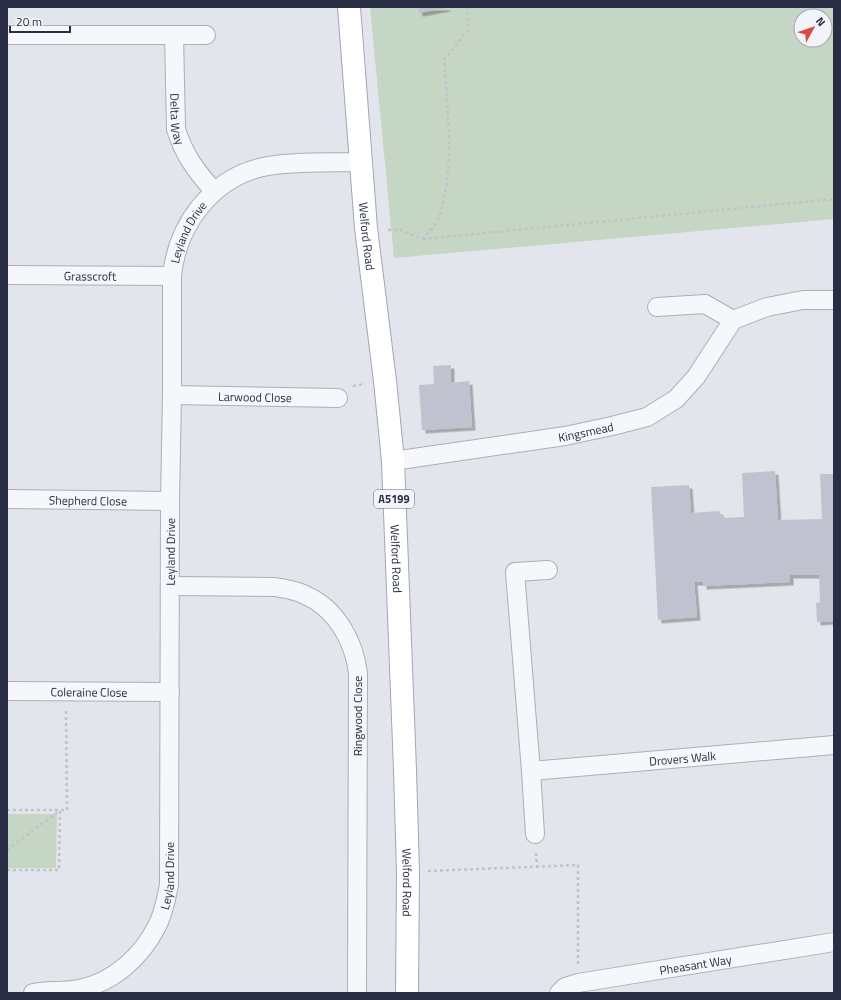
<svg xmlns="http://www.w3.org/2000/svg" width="841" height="1000" font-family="'Titillium Web',sans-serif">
  <defs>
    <filter id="shadow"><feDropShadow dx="3.5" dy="3.5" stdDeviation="0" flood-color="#0004"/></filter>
  </defs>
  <rect width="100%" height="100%" fill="#e3e5ec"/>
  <path fill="#c5d6c4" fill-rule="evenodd" d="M370,7H834V219L394,258ZM801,16H825V40H801Z
    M7,814H57L56,868H7Z"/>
  <path fill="#c0c3cf" filter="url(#shadow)" d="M418,7H447V8L419,13Z
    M451,365V383L469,381L472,427L422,430L419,385L434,384L433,366Z
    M775,471L778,520L822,519L820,474H834V621L817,622L816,603L820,602L819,575H790V582L703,586V582H694L697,617L658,620L651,487L689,485L691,513L719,511L723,518L744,517L742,473Z"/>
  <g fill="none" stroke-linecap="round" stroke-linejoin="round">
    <defs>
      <g id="minor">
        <path d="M7,35H206"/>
        <path id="s1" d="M174,35L176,129C184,155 196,171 214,191"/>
        <path id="s2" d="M7,275L172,276"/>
        <path d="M657,307L705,304L733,320"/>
        <path id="s3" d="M172,395L338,398"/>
        <path id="s4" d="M393,461L565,436L612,426L647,417L676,399L696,377L733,320L767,307L803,300H834"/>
        <path id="s5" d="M7,499L170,501"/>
        <path d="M170,586L275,587C285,589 296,590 305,595C336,608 354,641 358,673L357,993"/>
        <path id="s6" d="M7,691L170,692"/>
        <path id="s7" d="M531,771L834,745"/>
        <path d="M535,834L531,771L515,572L548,570"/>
        <path id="s8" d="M33,993C48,990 64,992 79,989C113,983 142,956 157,926C164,913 166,899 169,885L170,501L172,395V276C177,225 212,178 263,167C293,161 330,163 360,162"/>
        <path id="s9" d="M559,993L565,987L578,983L834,942"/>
      </g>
      <g id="primary">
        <path id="s10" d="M349,7L366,228L385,381L393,461L405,770L408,872L407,993"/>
      </g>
    </defs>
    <use href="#minor" stroke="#acaeba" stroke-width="20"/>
    <use href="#primary" stroke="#a2a6b8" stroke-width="24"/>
    <path stroke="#c1c3cb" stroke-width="2.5" stroke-dasharray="3 3" stroke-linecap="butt" d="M388,230H401L423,239C428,233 435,226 438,219C456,174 447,108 444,60L468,30L467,7
      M423,239L834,199
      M353,386L365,384
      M7,810H67L66,710
      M7,850L59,811
      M536,853L537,867
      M7,870H59L60,810
      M428,871L578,865V964"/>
    <use href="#minor" stroke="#f6f7fa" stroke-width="18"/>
    <use href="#primary" stroke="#fff" stroke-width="22"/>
  </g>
  <g text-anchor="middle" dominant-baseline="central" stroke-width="4" stroke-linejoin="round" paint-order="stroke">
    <rect fill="#f3f4f9" stroke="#66697b" stroke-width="1" x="374" y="490" width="40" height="18" rx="3"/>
    <g font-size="11" font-weight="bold" fill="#2a2e45">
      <text x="394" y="499">A5199</text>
    </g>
    <g font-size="12" fill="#2a2e45" stroke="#f3f4f9">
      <text stroke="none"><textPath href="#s1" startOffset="84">Delta Way</textPath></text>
      <text stroke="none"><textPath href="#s8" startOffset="849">Leyland Drive</textPath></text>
      <text stroke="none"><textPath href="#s10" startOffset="230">Welford Road</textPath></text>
      <text stroke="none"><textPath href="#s2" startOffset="83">Grasscroft</textPath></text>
      <text stroke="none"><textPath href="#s3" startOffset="83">Larwood Close</textPath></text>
      <text stroke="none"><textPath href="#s4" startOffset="195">Kingsmead</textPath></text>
      <text stroke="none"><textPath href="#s5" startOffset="81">Shepherd Close</textPath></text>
      <text stroke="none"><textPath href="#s8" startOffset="526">Leyland Drive</textPath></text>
      <text stroke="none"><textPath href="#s10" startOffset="554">Welford Road</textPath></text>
      <text stroke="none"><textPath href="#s6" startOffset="82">Coleraine Close</textPath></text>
      <text transform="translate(357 716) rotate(-90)">Ringwood Close</text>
      <text stroke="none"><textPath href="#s7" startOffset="152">Drovers Walk</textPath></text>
      <text stroke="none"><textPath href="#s8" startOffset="202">Leyland Drive</textPath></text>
      <text stroke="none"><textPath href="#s10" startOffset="878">Welford Road</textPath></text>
      <text stroke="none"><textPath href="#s9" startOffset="141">Pheasant Way</textPath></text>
    </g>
  </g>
  <rect width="841" height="1000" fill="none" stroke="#2a2e45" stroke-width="16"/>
  <g transform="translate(813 28) rotate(50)"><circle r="19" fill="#f3f4f9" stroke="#a3a5b1"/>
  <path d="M0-3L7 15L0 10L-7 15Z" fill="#d64c44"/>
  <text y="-6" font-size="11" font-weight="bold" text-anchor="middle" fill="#2a2e45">N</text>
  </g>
  <path d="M10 26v6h60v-6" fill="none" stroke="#2a2e45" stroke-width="2"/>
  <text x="16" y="26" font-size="12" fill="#2a2e45" stroke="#f3f4f9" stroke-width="3" paint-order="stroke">20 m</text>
</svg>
